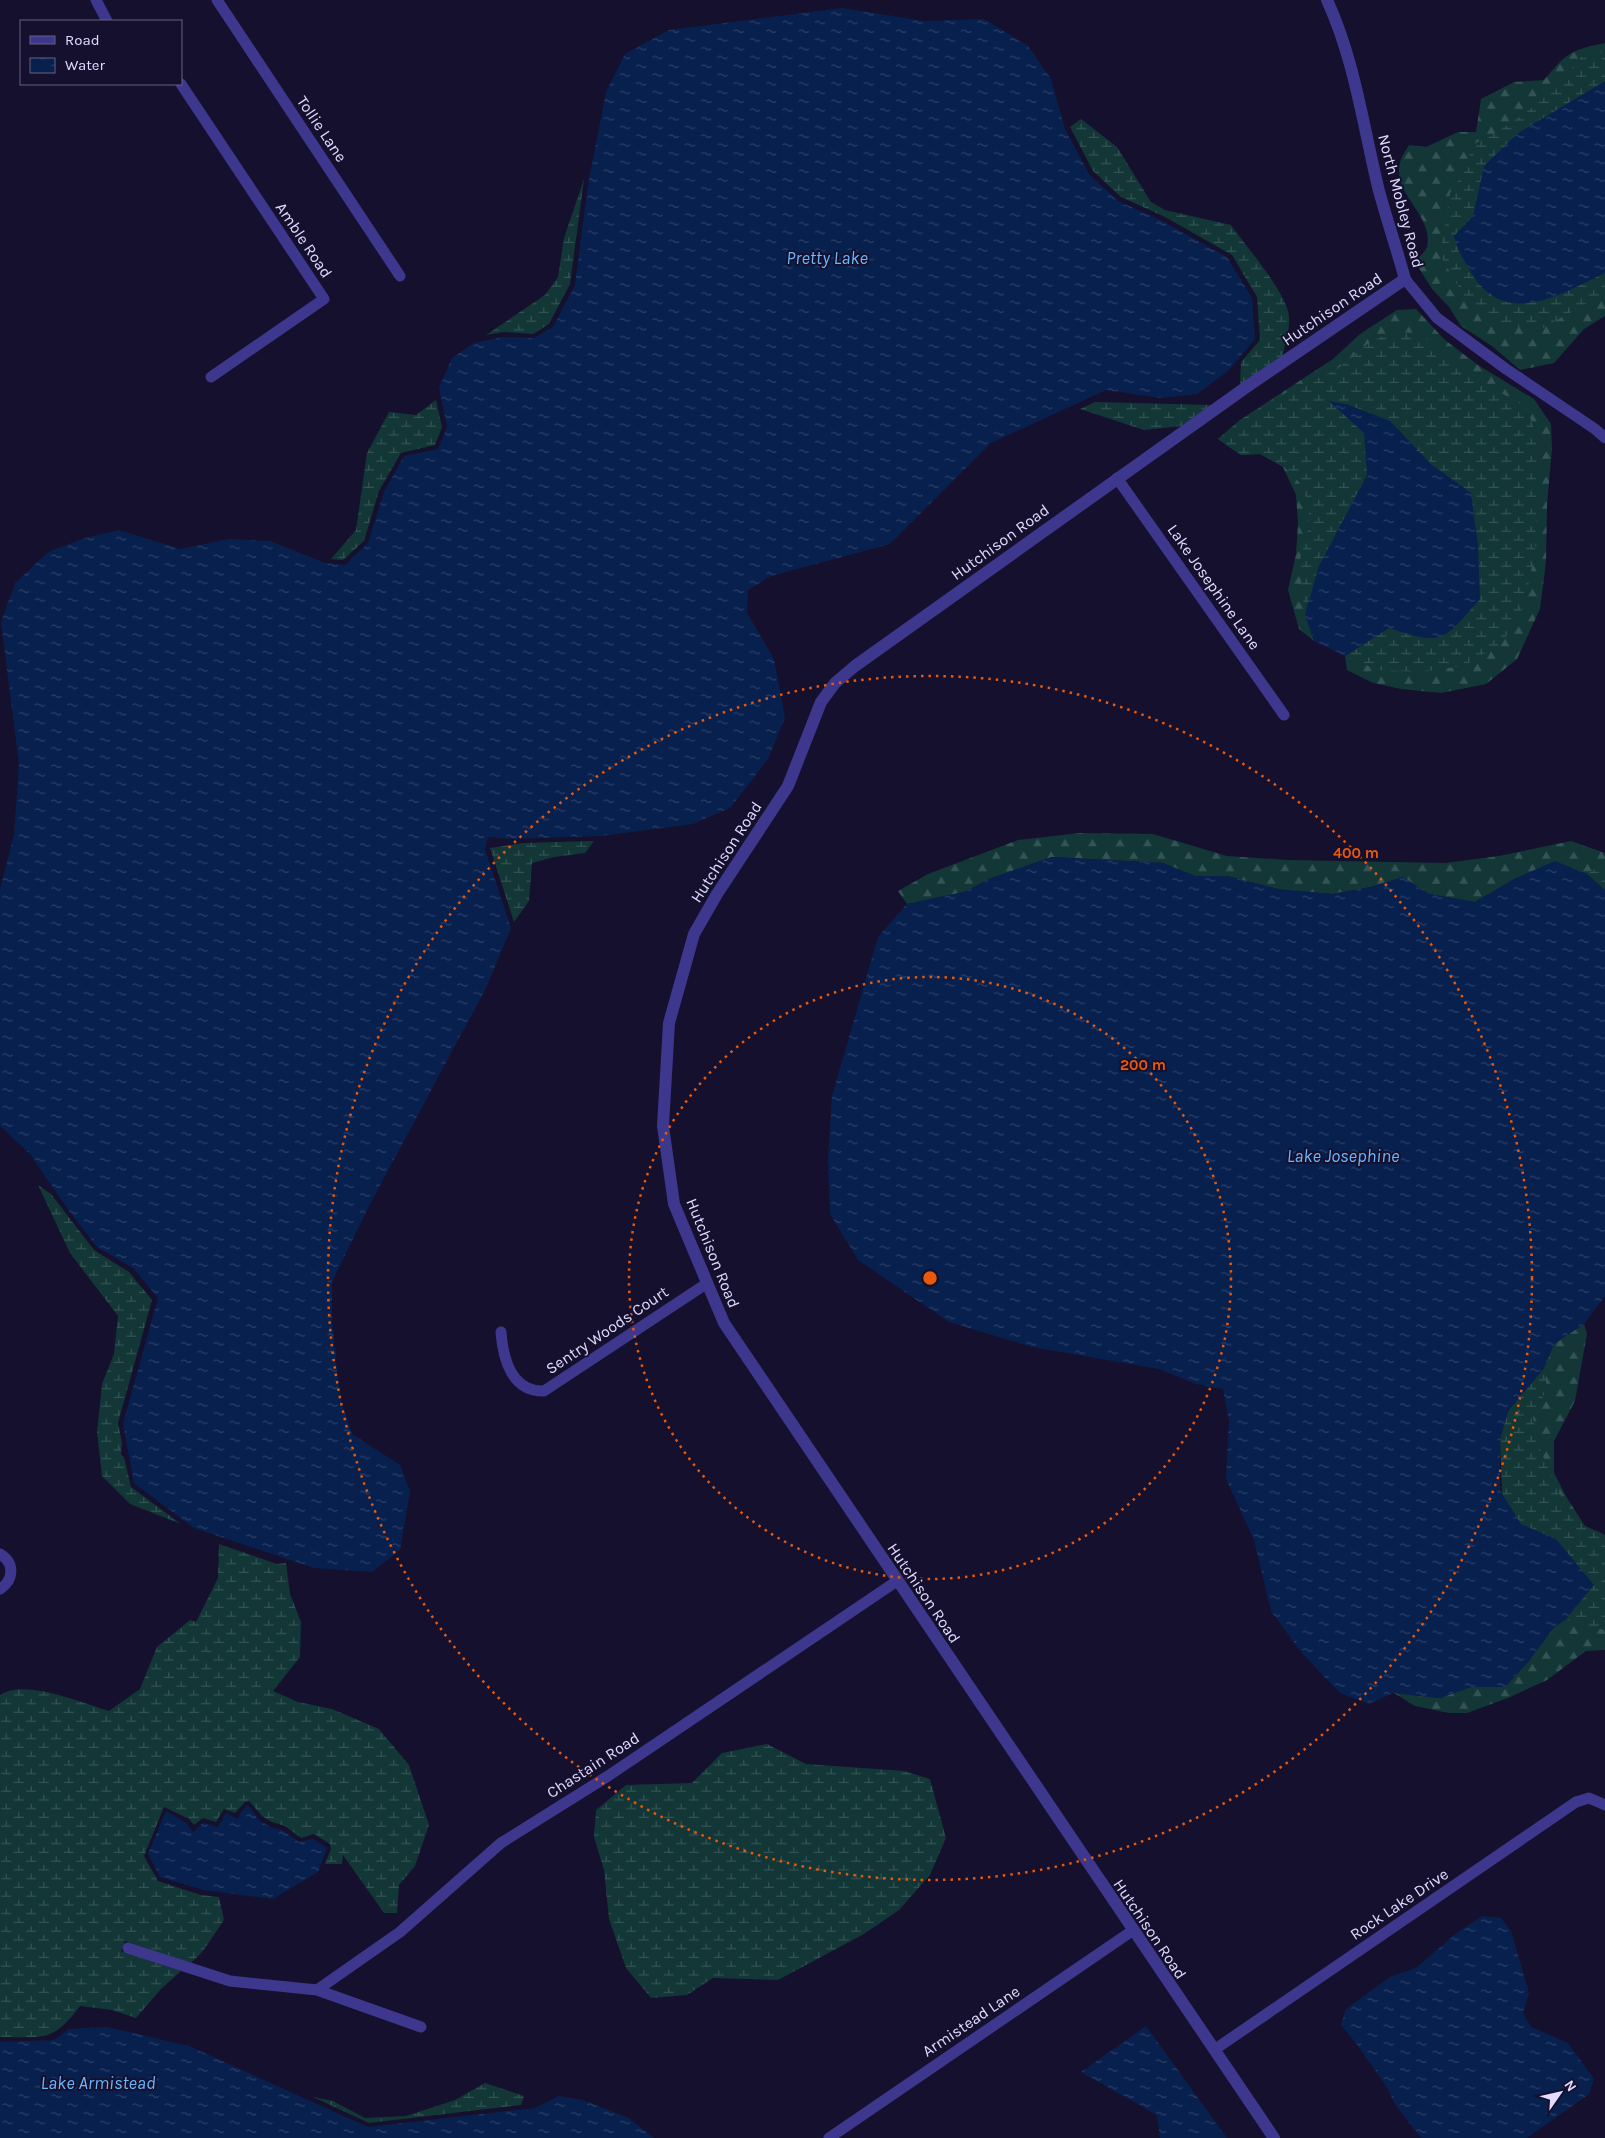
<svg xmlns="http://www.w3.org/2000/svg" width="1605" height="2138" font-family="Karla,sans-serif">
  <defs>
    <pattern id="forest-firs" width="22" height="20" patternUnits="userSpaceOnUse" patternTransform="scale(1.25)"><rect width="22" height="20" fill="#123736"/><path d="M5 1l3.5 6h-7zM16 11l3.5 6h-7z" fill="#345354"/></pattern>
    <pattern id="wetland-marsh" width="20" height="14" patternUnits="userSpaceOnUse" patternTransform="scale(1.25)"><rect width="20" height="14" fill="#123736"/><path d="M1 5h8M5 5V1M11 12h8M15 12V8" fill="none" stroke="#345354"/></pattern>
    <pattern id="water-ripples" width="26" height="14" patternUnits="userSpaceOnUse" patternTransform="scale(1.25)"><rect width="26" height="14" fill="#08204e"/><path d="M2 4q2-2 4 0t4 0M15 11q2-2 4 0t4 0" fill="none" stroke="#2c4069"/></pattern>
  </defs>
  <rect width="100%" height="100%" fill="#15102d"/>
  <path fill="url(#forest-firs)" d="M1605,43V316L1584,329L1554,363L1520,370L1492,346L1461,326L1449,307L1432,289L1415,262C1418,258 1425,252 1427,247C1434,214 1392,195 1400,163C1401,157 1406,150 1409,145L1426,147L1458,132H1476L1481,99L1514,82L1544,80C1567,53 1570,50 1605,43Z
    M1416,309L1445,340L1478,365L1534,399L1551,424L1552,449L1547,504L1546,562L1540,609L1517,659L1486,684L1441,693L1401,689L1373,683L1347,670L1345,656L1389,628L1305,614L1314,641L1299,629L1288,590L1296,554L1298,523L1296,495L1283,467L1260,454L1241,455L1218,439L1240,420L1333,359L1360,334L1397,310Z
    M1080,833L1153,834L1227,856L1287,860L1445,863L1499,856L1571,841L1605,853V890L1587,874L1516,878L1475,902L1429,894L1403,877L1371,887L1332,894L1278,889L1227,876H1195L1163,863L1052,857L989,879L964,892L907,904L898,891L928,874L1018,840Z
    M1584,1324L1587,1334L1575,1401L1554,1441V1473L1567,1498L1585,1526L1605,1535V1650L1586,1651L1547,1680L1508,1698L1467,1713H1449L1415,1706L1394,1693L1440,1698L1471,1687H1505L1528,1662L1554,1627L1565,1620L1502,1493L1544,1368L1554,1344Z"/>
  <path fill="url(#wetland-marsh)" d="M1605,52V293L1541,329L1498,327L1463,295L1440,255L1450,193L1466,169L1472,145C1524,118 1546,100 1583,55Z
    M1081,119L1117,147L1151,202L1165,210L1231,225C1245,245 1288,294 1289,317C1290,329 1285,343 1283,355L1240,385L1241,362L1260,340L1257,297L1232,255L1165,217L1121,197L1093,171L1070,127Z
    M584,179L570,284L549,324L533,334L504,332L486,335L545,295L558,277L564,238Z
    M1393,332L1420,333L1480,381L1526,407L1538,439L1535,552L1524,606L1502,643L1463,666L1421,672L1378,670L1345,656L1389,628L1421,639L1471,493L1431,464L1390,421L1364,433L1367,475L1319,566L1305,614L1299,563L1309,526V504L1299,482L1283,466L1260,454L1241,455L1218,439L1240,420L1273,399L1336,370L1370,342Z
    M436,400L442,427L435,445L401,453L379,491L364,541L343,560L331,559L356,530L367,453L389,412L416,415Z
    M1095,402L1211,405L1182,426L1144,430L1080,409Z
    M594,841L585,853L554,857L532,863L529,901L514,922L490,848L522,843Z
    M1603,864L1605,866V890L1587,874Z
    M38,1185L51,1194L94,1250L129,1272L152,1300L118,1423L122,1443L121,1454L124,1457L131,1487L181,1524L130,1504L102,1476L97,1432L102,1384L114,1354L118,1316L70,1253Z
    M1544,1368L1547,1388L1533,1417L1541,1452L1568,1511L1585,1526L1605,1535V1630L1565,1620L1594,1585L1556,1540L1522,1525L1502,1493L1500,1439L1508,1411Z
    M219,1544L277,1564L286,1563L290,1594L301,1622L300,1657L273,1691L298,1702L332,1709L379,1729L409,1765L429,1825L415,1866L399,1885L397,1913H384L343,1855L342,1864H325L331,1849L330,1844L314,1834L301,1838L285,1826L272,1822L262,1816L249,1801L245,1802L235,1813L224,1809L216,1822L203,1818L194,1825L189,1819L164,1807L144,1856L158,1881L201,1895L219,1897L224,1920L203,1951L191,1963L125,1941L121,1951L181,1971L161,1989L136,2018L112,2010L80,2006C52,2043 44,2037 0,2037V1695C25,1678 82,1703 109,1711L140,1689L157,1647L190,1620L196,1622L218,1578Z
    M767,1744L806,1764L904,1771L930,1779L946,1838L930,1875L899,1910L864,1934L778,1980L713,1978L687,1995L651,1998L626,1968L609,1919L604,1870L594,1837L596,1810L626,1785L692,1783L722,1753Z
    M485,2083L524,2096L521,2105L369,2123L313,2097L333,2101L365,2118L406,2116L455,2100Z"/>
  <path fill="url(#water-ripples)" d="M842,8L924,21L984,19L1028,46L1051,79L1065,129L1089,174L1118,201L1162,221L1227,257L1252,298L1255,339L1228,371L1197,394L1161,398L1106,390L991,443L890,544L771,576L748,590L747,613L774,659L785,718L768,759L730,808L693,824L601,836L509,839L488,837L485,849L511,928L486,988L370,1204L332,1282V1320L340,1398L352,1434L400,1465L410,1491L400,1550L372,1572L314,1568L194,1528L134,1483L123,1424L158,1298L133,1268L97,1247L69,1211L30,1154L0,1126V889L14,835L19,764L1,622L15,583L48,552L85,538L119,530L180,549L229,539L270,541L325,563L345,565L368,543L384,492L404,456L438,449L447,427L439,388L452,358L474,343L503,337L534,338L553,327L575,285L588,185L606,92L625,54L669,30Z
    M1605,81V273C1561,294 1506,329 1472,274C1465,261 1457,251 1454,236L1473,216L1484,166L1518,133Z
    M1329,401L1349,405L1390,421L1431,464L1471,493L1478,545L1480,599C1442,642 1444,646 1389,628L1345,656L1314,641L1305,614L1319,566L1367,475L1364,433Z
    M1052,857L1163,863L1195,876H1227L1278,889L1332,894L1371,887L1403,877L1429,894L1475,902L1516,878L1555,861L1587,874L1605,890V1296L1584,1324L1554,1344L1544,1368L1508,1411L1500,1439V1490L1521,1524L1556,1539L1594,1585L1565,1620L1554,1627L1528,1662L1505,1687H1471L1440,1698L1393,1693L1369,1704L1340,1693L1301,1652L1271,1611L1254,1540L1226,1479L1229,1421L1223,1389L1196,1384L1159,1369L1032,1347L949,1322L858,1260L830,1214L828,1160L832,1096L878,937L907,904L964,892L989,879Z
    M248,1805L258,1819L270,1827L282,1830L299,1842L313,1839L327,1848L318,1872L273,1899L203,1890L160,1877L148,1854L166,1811L186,1823L193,1832L203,1823L218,1827L226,1813L238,1819L241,1812Z
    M1482,1916L1501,1918L1511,1931L1529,1993L1523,2013L1531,2027L1568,2043L1594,2079L1589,2094L1527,2138H1421L1396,2106L1386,2086L1356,2043L1341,2025L1346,2009L1390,1977L1416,1968L1454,1935Z
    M1146,2026L1227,2138H1160L1157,2115L1081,2072Z
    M107,2027L189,2046L368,2127L535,2108L559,2096L583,2100L629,2118L654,2138H0V2042L54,2040L69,2029Z"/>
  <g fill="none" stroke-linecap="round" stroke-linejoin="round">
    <path stroke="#3d388e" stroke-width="11" d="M96,0L107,21
      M217,0L400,276
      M181,84L324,299L211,377
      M1405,279L1437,318L1506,369L1595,429L1605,438
      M1117,478L1284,715
      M501,1332C503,1359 512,1392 544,1391L706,1284
      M0,1554C15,1563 14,1580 0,1589
      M128,1948L230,1981L317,1990L400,1932L501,1843L608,1776L897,1581
      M317,1990L421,2027
      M1214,2050L1576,1802L1589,1798L1605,1805
      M829,2138L1132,1931"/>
    <path stroke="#3d388e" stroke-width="12" d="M1274,2138L724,1323L674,1204L663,1126L669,1023L694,934L717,894L788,786L821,702L835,683L855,666L1245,388L1405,279C1397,250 1387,220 1379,191C1363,126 1355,61 1327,0"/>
  </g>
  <g fill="none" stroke="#e8590c" stroke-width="2.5" stroke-dasharray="2.5 5">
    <circle cx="930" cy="1278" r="301"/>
    <circle cx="930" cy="1278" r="602"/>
  </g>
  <g text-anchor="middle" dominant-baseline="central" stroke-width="4" stroke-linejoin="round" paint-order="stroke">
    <g font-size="16" fill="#e0dbff" stroke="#15102d">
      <text transform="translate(322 129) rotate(56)">Tollie Lane</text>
      <text transform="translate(1401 201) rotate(75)">North Mobley Road</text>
      <text transform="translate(304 240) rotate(56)">Amble Road</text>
      <text transform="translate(1332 309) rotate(-34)">Hutchison Road</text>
      <text transform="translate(1000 542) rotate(-36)">Hutchison Road</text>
      <text transform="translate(1214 587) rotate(55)">Lake Josephine Lane</text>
      <text transform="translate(726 852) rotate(-57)">Hutchison Road</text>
      <text transform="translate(713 1253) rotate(68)">Hutchison Road</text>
      <text transform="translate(607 1330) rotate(-34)">Sentry Woods Court</text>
      <text transform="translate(924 1593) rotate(56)">Hutchison Road</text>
      <text transform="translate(593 1765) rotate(-33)">Chastain Road</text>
      <text transform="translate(1399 1904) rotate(-34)">Rock Lake Drive</text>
      <text transform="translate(1150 1929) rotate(56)">Hutchison Road</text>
      <text transform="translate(971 2021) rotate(-34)">Armistead Lane</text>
    </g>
    <g font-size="18" font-style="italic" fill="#69b7ff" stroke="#15102d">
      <text x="827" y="258">Pretty Lake</text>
      <text x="1343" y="1156">Lake Josephine</text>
      <text x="98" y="2083">Lake Armistead</text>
    </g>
  </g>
  <circle cx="930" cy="1278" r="8" fill="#e8590c" stroke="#15102d" stroke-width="2.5"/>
  <g font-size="15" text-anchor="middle" font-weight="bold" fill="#e8590c" stroke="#15102d" stroke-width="4" stroke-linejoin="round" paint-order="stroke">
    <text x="1356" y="858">400 m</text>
    <text x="1143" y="1070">200 m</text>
  </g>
  <rect x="20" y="20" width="162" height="65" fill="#15102d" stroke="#666181"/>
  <rect x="30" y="36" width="25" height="8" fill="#3d388e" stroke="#666181"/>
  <text x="65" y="45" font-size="15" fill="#e0dbff">Road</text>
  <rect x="30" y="58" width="25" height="15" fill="url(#water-ripples)" stroke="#666181"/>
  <text x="65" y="70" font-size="15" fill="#e0dbff">Water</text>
  <g transform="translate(1560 2093) rotate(56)" stroke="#15102d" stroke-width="4" paint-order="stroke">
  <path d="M0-4L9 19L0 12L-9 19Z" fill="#e0dbff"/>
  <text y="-8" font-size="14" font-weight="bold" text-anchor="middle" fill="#e0dbff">N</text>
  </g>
</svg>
